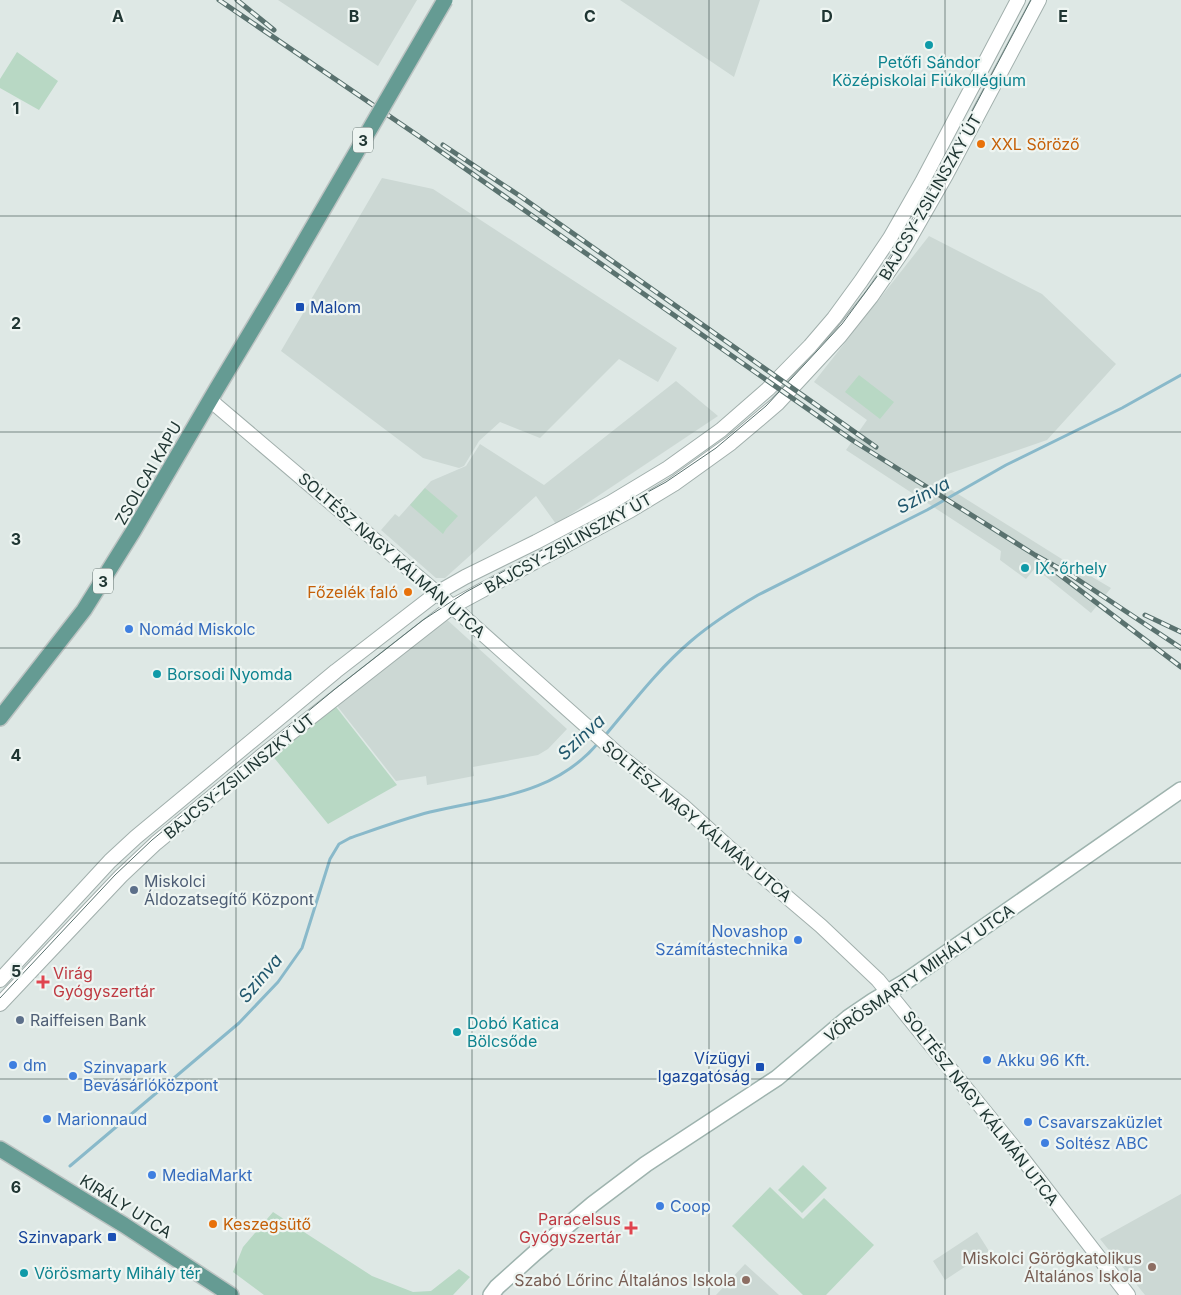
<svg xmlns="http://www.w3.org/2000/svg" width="1181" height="1295" font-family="Inter,sans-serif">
  <rect width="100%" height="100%" fill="#dee8e5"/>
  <path fill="#ccd8d4" d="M278,0H417L378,66Z
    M620,0H760L734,77Z
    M382,178L433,189L677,348L658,382L619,359L540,438L500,422L479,441L464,466L459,468L423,458L281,351Z
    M929,236L1042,294L1116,364L1047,440L945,475L942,484L1065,561L1111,588L1103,598L1049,564L1100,602L1091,613L1035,568L1026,579L1000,560L1001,551L846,450L867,420L814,382Z
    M676,381L718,416L556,524L536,496L445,578H436L381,530L395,514L399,517L431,481L466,466L480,444L544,485Z
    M444,617L567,729L548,749L538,755L473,767L474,776L427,785L426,776L396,781L334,702Z
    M1181,1194V1295H1145L1100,1239Z
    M977,1232L989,1251L945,1280L933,1261Z
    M745,1264L779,1295H716Z"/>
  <path fill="#b8d8c4" d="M17,52L58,81L39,110L0,88V79Z
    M859,375L894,402L880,419L845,392Z
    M425,488L458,516L446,529L443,534L410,505Z
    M333,703L397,785L328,824L271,754Z
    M803,1165L827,1188L802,1213L778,1190Z
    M770,1187L803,1219L824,1198L874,1245L826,1295H803L732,1226Z
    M273,1212L372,1276L413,1292L431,1291L459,1269L470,1277L453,1295H264L233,1272L243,1247Z"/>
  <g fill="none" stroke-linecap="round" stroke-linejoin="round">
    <path stroke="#89b9ca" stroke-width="3" d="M603,738C631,705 658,669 691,641C712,623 734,609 758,595L927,510L1006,465L1122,408L1181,375
      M70,1166L239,1023L278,982L302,948L330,859L339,844L350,838C376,829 403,819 430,812C492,797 554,796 599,742"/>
    <defs>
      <path id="tertiary" d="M210,400L437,593L620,756L682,805L726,845L821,926L878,980L1012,1145L1128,1295
        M0,980L110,861L136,837L336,671L437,593L465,577L536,542L610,503L668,468L721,430L768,389L810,346L834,318L861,281L890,238L922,182L1018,0
        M0,1004L121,876L156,843L264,754L453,606L631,510L674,484L731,443L777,404L840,336L871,297L902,252L946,175L1039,0"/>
      <path id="secondary" d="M491,1295L497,1287L536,1252L593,1204L646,1164L777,1078L848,1018L873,1001L905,982L1181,790"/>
      <path id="primary" d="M0,718L84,610L134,530L216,390L282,280
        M0,1149L124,1225L231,1295"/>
    </defs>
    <use href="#tertiary" stroke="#a1afac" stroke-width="16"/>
    <use href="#secondary" stroke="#9eb3ae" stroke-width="18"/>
    <use href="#primary" stroke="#bcc3c2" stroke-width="18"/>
    <use href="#tertiary" stroke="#fff" stroke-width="14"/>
    <use href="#secondary" stroke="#fff" stroke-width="15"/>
    <use href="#primary" stroke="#659b93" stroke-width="15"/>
    <path stroke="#5a726f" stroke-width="1" d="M0,998L115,875L152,840L335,689L423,620L466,592L666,482L716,448L766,406L842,324L890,259L921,208L1031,0"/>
    <defs>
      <path id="rail" d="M219,0L420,137L852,440L1035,555L1071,575L1181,648
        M237,0L274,30
        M443,145L520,196L876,447
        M1056,572L1181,667
        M1145,615L1181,632"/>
    </defs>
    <use href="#rail" stroke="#5a726f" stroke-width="5"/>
    <use href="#rail" stroke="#eef5f2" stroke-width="3" stroke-dasharray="9" stroke-linecap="butt"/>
    <defs>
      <path id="primary-bridge" d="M282,280L445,0"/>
    </defs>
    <use href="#primary-bridge" stroke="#bcc3c2" stroke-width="18" stroke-linecap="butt"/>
    <use href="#primary-bridge" stroke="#659b93" stroke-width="15"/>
  </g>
  <path fill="none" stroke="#203633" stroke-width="1" stroke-opacity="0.55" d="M236,0V1295M472,0V1295M709,0V1295M945,0V1295M0,216H1181M0,432H1181M0,648H1181M0,863H1181M0,1079H1181"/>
  <g fill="#0f9aa8" stroke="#eef5f2" stroke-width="2">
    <circle cx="929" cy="45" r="5"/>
    <circle cx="1025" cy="568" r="5"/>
    <circle cx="157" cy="674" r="5"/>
    <circle cx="457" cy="1032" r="5"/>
    <circle cx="24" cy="1273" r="5"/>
  </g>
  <g fill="#e8710a" stroke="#eef5f2" stroke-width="2">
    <circle cx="981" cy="144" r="5"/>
    <circle cx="408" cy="592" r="5"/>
    <circle cx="213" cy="1224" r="5"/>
  </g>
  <g fill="#1a4fb4" stroke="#eef5f2" stroke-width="2">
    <rect x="295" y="302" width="10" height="10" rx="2.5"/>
    <rect x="755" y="1062" width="10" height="10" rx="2.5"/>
    <rect x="107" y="1232" width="10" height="10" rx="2.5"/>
  </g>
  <g fill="#3f7fe0" stroke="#eef5f2" stroke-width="2">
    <circle cx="129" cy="629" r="5"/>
    <circle cx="798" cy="940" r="5"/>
    <circle cx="987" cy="1060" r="5"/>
    <circle cx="13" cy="1065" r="5"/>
    <circle cx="73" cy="1076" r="5"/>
    <circle cx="47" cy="1119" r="5"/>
    <circle cx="1028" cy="1122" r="5"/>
    <circle cx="1045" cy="1143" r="5"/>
    <circle cx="152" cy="1175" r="5"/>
    <circle cx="660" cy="1206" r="5"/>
  </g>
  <g fill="#5c6f8a" stroke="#eef5f2" stroke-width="2">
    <circle cx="134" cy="890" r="5"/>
    <circle cx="20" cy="1020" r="5"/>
  </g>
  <g fill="#e0444e" stroke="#eef5f2" stroke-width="2">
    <path d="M40.5 974.5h5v5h5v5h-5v5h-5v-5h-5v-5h5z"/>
    <path d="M628.5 1220.5h5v5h5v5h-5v5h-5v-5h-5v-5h5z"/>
  </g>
  <g fill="#8d6e63" stroke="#eef5f2" stroke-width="2">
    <circle cx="1152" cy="1267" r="5"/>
    <circle cx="746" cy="1280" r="5"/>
  </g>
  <g text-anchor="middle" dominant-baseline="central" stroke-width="4.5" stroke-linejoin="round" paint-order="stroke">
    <g fill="#eef5f2" stroke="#5e6f6c" stroke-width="1">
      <rect x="353" y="127.5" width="20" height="25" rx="4"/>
      <rect x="93" y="568.5" width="20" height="25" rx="4"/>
    </g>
    <g font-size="15" font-weight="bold" fill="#203633">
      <text x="363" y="140">3</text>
      <text x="103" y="581">3</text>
    </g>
    <g font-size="16" fill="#0d838f" stroke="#eef5f2" text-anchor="start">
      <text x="929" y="62" text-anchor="middle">Petőfi Sándor<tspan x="929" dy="18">Középiskolai Fiúkollégium</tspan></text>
      <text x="1035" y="568">IX. őrhely</text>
      <text x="167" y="674">Borsodi Nyomda</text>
      <text x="467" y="1023">Dobó Katica<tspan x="467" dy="18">Bölcsőde</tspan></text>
      <text x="34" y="1273">Vörösmarty Mihály tér</text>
    </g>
    <g font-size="16" fill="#c56008" stroke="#eef5f2" text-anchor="start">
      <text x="991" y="144">XXL Söröző</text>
      <text x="398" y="592" text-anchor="end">Főzelék faló</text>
      <text x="223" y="1224">Keszegsütő</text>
    </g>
    <g font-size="16" fill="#203633" stroke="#eef5f2">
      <text transform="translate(930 197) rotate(-60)">BAJCSY-ZSILINSZKY ÚT</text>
      <text transform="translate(148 473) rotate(-60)">ZSOLCAI KAPU</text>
      <text transform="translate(568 543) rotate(-29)">BAJCSY-ZSILINSZKY ÚT</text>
      <text transform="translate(392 555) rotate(41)">SOLTÉSZ NAGY KÁLMÁN UTCA</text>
      <text transform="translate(239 776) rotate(-39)">BAJCSY-ZSILINSZKY ÚT</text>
      <text transform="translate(697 821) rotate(40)">SOLTÉSZ NAGY KÁLMÁN UTCA</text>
      <text transform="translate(919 973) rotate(-35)">VÖRÖSMARTY MIHÁLY UTCA</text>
      <text transform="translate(981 1108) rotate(52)">SOLTÉSZ NAGY KÁLMÁN UTCA</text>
      <text transform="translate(126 1206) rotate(32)">KIRÁLY UTCA</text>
    </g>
    <g font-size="16" fill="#164399" stroke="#eef5f2" text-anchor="end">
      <text x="310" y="307" text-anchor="start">Malom</text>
      <text x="750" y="1058">Vízügyi<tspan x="750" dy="18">Igazgatóság</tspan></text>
      <text x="102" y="1237">Szinvapark</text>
    </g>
    <g font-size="16" fill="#366cbe" stroke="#eef5f2" text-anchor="start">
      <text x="139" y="629">Nomád Miskolc</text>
      <text x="788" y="931" text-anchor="end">Novashop<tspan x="788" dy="18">Számítástechnika</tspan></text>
      <text x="997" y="1060">Akku 96 Kft.</text>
      <text x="23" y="1065">dm</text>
      <text x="83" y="1067">Szinvapark<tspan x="83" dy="18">Bevásárlóközpont</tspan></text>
      <text x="57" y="1119">Marionnaud</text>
      <text x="1038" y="1122">Csavarszaküzlet</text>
      <text x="1055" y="1143">Soltész ABC</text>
      <text x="162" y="1175">MediaMarkt</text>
      <text x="670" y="1206">Coop</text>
    </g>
    <g font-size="16" fill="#4e5e75" stroke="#eef5f2" text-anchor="start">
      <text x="144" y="881">Miskolci<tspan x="144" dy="18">Áldozatsegítő Központ</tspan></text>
      <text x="30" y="1020">Raiffeisen Bank</text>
    </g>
    <g font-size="16" fill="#be3a42" stroke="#eef5f2" text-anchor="start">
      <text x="53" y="973">Virág<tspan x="53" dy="18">Gyógyszertár</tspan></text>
      <text x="621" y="1219" text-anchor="end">Paracelsus<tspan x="621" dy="18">Gyógyszertár</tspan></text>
    </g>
    <g font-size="16" fill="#785e54" stroke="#eef5f2" text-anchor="end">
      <text x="1142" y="1258">Miskolci Görögkatolikus<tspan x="1142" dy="18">Általános Iskola</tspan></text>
      <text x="736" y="1280">Szabó Lőrinc Általános Iskola</text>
    </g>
    <g font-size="18" font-style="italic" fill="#20576d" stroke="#eef5f2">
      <text transform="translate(923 495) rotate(-28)">Szinva</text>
      <text transform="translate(581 737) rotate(-43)">Szinva</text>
      <text transform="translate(260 978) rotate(-50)">Szinva</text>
    </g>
  </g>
  <g font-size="16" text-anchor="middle" font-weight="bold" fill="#203633" stroke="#eef5f2" stroke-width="4.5" stroke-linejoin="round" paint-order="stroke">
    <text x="118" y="22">A</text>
    <text x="354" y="22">B</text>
    <text x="590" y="22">C</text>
    <text x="827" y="22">D</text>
    <text x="1063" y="22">E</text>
    <text x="16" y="114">1</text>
    <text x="16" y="329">2</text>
    <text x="16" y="545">3</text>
    <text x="16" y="761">4</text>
    <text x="16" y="977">5</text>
    <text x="16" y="1193">6</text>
  </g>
</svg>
